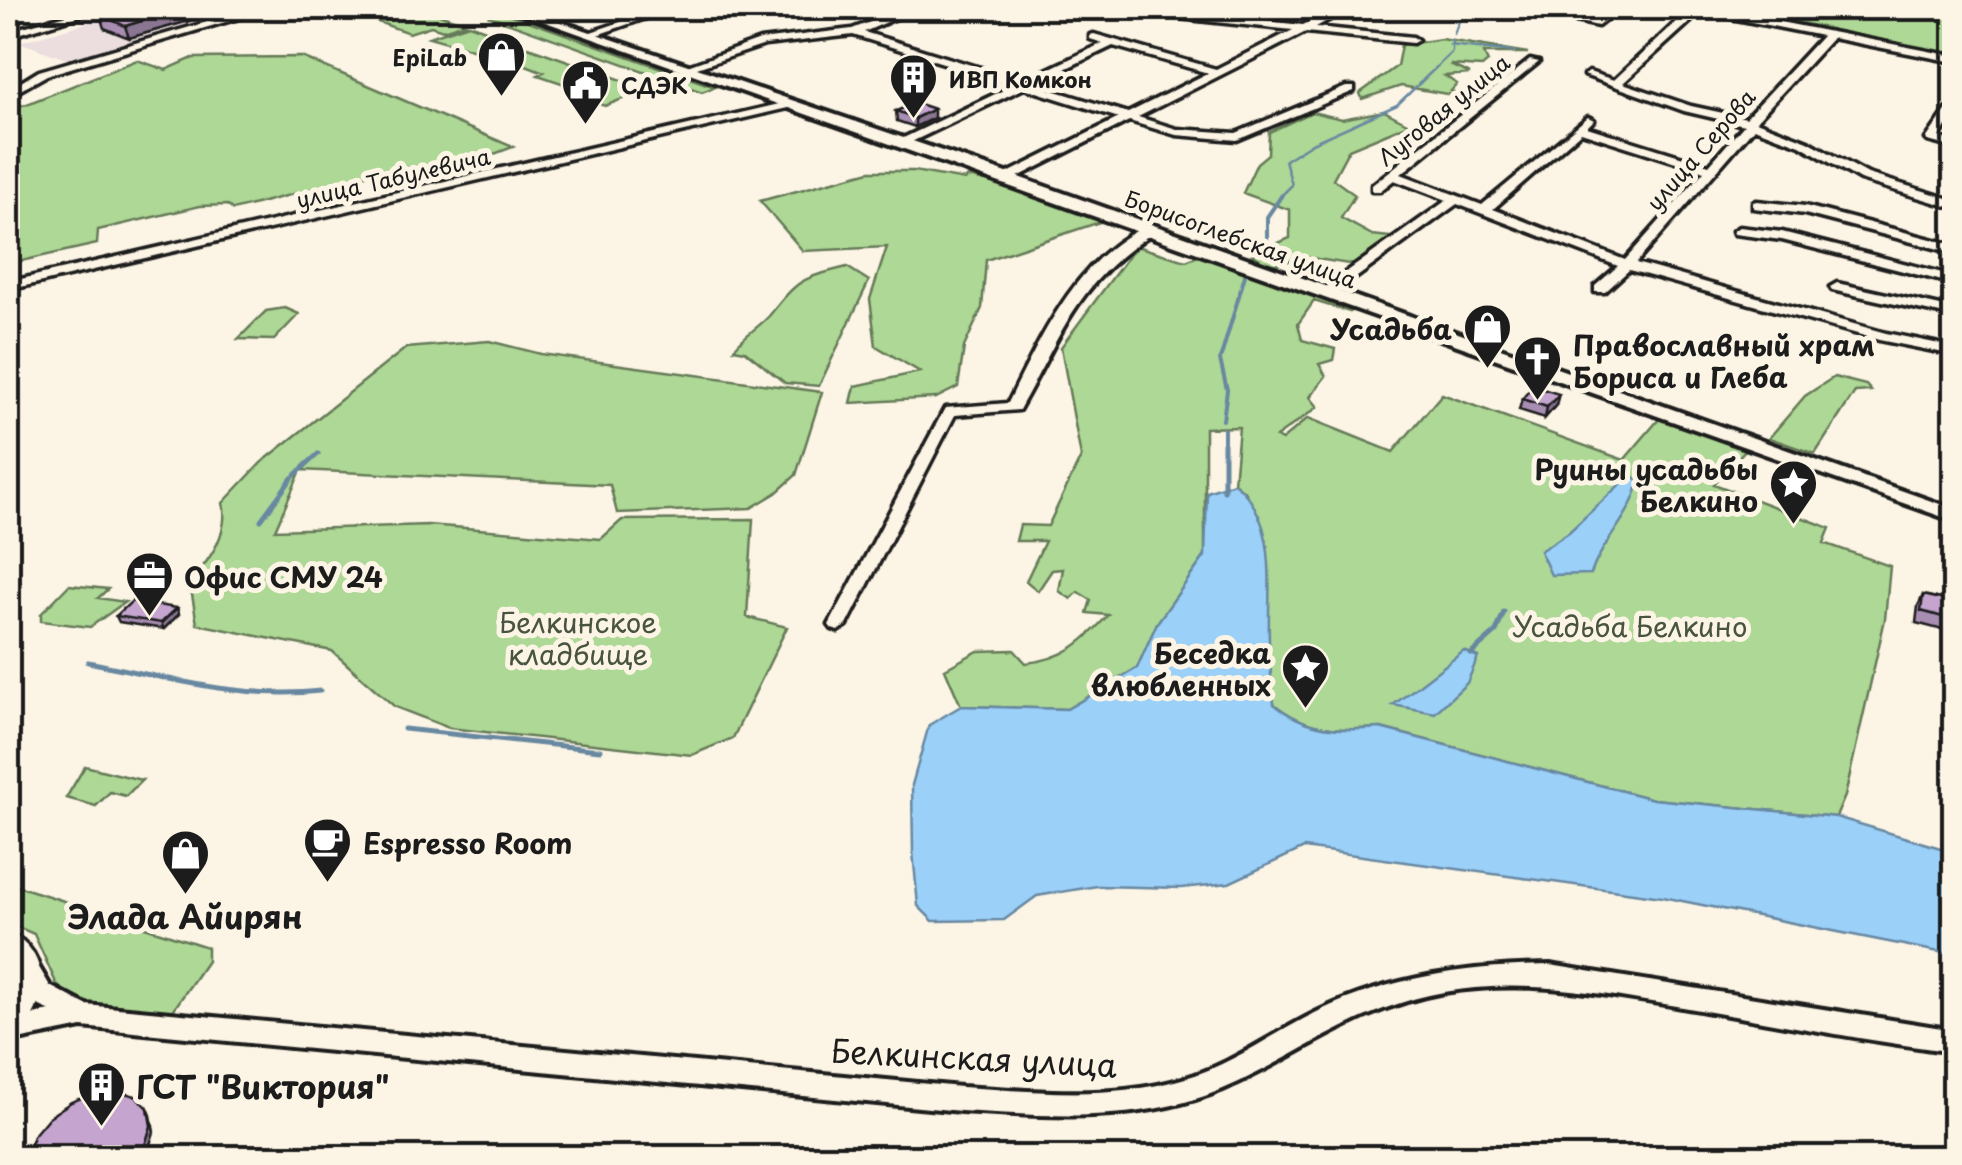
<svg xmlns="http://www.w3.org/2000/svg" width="1962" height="1165" font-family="'Playpen Sans',sans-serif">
  <rect width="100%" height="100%" fill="#fcf5e5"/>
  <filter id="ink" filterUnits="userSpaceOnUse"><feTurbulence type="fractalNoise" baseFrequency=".01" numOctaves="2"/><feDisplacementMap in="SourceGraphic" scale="20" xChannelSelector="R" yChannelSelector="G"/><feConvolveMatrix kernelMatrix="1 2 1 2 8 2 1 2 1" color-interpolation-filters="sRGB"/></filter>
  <g filter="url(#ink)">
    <path fill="#ecdddf" d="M140,8H184L213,18L69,60L19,42Z"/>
    <path fill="#aed895" stroke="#657a58" stroke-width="2.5" d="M338,8H422L465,23L443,30L431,26L409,33Z
      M1734,8H1954V56Z
      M503,12L715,87L702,92L490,16Z
      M469,24L519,42L486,53L429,37Z
      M1441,39L1528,53H1484L1488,62L1482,67L1450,65L1470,74L1445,76L1457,84L1451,91L1470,98L1401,86L1362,99L1360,93L1397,66L1401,45Z
      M528,47L648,89L605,106L578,97L612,82L585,91L538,75L544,72L521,63L508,68L488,62Z
      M302,57L513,147L486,157L377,172L233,210L227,205L200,206L98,230L97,244L8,264V108L27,104L137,60L166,70L193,58Z
      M1384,111L1409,124L1349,149L1333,179L1355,195L1341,218L1372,235L1399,238L1355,265L1305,257L1269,266L1252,254L1290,238V210L1243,193L1257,163L1268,154L1269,132L1312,112L1342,119Z
      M870,171H914L965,180L968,177L990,182L1003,181L1109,219L986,260L982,308L964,347L958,387L936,398L851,403L855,386L920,372L876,346L870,299L887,247L803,251L760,201Z
      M1136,246L1186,261L1203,254L1354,309L1350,312L1314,301L1298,324L1302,340L1335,349L1333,360L1319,364L1326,376L1310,397L1318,407L1276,437L1282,440L1308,418L1393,452L1442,394L1624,460L1660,418L1746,449L1714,484L1830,528L1824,543L1890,566L1885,619L1845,796L1836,817L1653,799L1381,728C1339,731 1307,731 1274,704L1246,493L1234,483L1239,427L1205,428V556L1157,623L1137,668L1067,709L961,706L945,669L978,651L1014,650L1026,663C1064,659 1083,643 1108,615L1087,613L1091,600L1078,592L1071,599L1059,591L1063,569L1052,570L1038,591L1026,581L1045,541H1016L1020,525L1048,526L1081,457L1061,347Z
      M847,267L869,281L819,386L785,383L745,351L734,349C744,335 758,328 769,316C799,279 799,279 847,267Z
      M285,308L299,314L274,340L238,339L266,311Z
      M489,341L541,354L822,392L796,475L776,493L751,508L617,513L610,485L301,470L275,530L428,525L601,539L622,520L753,519L747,617L787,627L733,738L692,755L449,728L395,707L332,651L197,624L190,583C209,560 230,533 223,503L261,463L406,348Z
      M1834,377L1866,385L1871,391L1855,392L1815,454L1769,438L1805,396Z
      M69,585L108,589L98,598L125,602L90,627L41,621V614Z
      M85,766L141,780H142L126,796L110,792L96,806L66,798Z
      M8,883L207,947V961L172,1012L77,1004L57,985L34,934L8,923Z"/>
    <path fill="#9bd0f9" stroke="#6888a1" stroke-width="2.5" d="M1630,475L1639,480C1633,516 1603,539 1591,574L1551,575L1540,551L1569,532Z
      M1234,483C1281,520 1267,588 1269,641C1269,662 1272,683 1274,704C1307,731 1340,731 1380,728L1653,799L1836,817L1954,852V955L1662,897L1304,848L1229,883L1182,888L1097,886L1037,896L1004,920L933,921L918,906L913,852L912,785L929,725L961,706L1067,709L1137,668L1157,623L1205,556L1207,492Z
      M1464,651L1478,657L1467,683L1435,713L1393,705Z"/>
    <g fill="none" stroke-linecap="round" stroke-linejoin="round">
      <path stroke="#6888a1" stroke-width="2.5" d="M1454,34L1464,8
        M1450,45L1515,52
        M1280,197L1292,185L1285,160L1312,143L1397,105L1452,52V41"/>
      <path stroke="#6888a1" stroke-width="4" d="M1267,242V217L1282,195
        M1223,420L1227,390L1220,360L1246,272
        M1224,429V447"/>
      <path stroke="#6888a1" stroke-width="5" d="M1224,444V491
        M295,475L318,454
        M261,520L292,478
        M1471,654L1496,632L1504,612
        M88,662C165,677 241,700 320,691
        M404,729L600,750"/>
      <defs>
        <path id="minor" d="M93,8H107L8,37V31Z
          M197,8C210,7 218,14 230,15C243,16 258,7 272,8L47,75L8,97V90L39,71L221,18Z
          M662,8H675L594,36L585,34Z
          M907,8H919L864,32L1023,81L1103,43L1090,39V35L1094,34L1216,69L1293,30L1111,11L1106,8H1134L1303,25L1338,8H1350L1316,27L1413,37L1418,40L1413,43L1306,32L1138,117L1177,129L1236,133L1346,87H1354V91L1237,140L1176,135L1129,121L1008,182L1002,178L1004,175L1119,118L1024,88L905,145H897V141L1014,85L853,35L765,45L688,71L679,69L760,40L852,29ZM1113,46L1208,73L1128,113L1033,84Z
          M1518,8H1535L1596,20L1611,8H1621L1598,26Z
          M1691,8H1708L1954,56V62L1832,38L1756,121L1808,141L1868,174L1954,200V208L1860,180L1800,145L1754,128L1636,263L1886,333L1954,347V355L1879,340L1629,270L1605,292H1595V286L1618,266L1457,204L1331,296H1321V290L1447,200L1394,180L1380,191H1372V185L1530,60L1539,62L1401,174L1482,205L1588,117L1594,120L1587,127L1709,165L1744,125L1684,111L1584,75L1589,72L1614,80ZM1701,12L1822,36L1746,118L1691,106L1623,83ZM1581,132L1704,171L1625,260L1493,209Z
          M788,102L794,105L792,107L8,290V282Z
          M1954,104V114L1939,137L1954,142V148L1928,141L1926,139L1950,105Z
          M1757,201L1805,206L1954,245V253L1805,214L1753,208V202Z
          M1149,225L1155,229L1154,232C1073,286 1064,332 1019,410L955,415L847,625L838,631L832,629L829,625L945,408L1008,403C1040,339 1078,254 1149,225Z
          M1739,227L1782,232L1954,276V284L1782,240L1734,234L1733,231Z
          M1837,283L1954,309V317L1832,290L1830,287Z"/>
        <path id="tertiary" d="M506,8H520L1004,172L1954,509V521Z
          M28,961L37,964L50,986L86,1005L961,1087C1034,1091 1110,1100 1182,1079C1231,1066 1273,1033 1319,1011C1393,976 1469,966 1550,965L1954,1030V1052C1862,1040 1770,1022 1677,1006C1595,993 1528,978 1444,992C1355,1008 1302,1055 1223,1089C1139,1124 1050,1116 961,1111L82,1027L8,1042V1020L50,1011L32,1002L15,971L19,964Z"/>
        <path id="secondary" d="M8,933C53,948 51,1021 8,1036Z"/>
      </defs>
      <use href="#minor" stroke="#1c1c1c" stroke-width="7"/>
      <use href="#tertiary" stroke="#1c1c1c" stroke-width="8"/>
      <use href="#secondary" stroke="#1c1c1c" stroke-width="7"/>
      <use href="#minor" fill="#fcf5e5" fill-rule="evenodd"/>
      <use href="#tertiary" fill="#fcf5e5" fill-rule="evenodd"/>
      <use href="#secondary" fill="#fcf5e5" fill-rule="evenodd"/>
    </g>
    <path fill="#a98eb3" stroke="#1c1c1c" stroke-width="2.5" d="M185,8L189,21L129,38L104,28L100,15Z
      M896,111L934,118L915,127L897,121Z
      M1522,399L1556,405L1545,418L1519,410Z
      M1923,595L1954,602V633L1916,623L1918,606Z
      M177,608L179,614L164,629L119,622L116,616Z"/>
    <path fill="#8a7492" stroke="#1c1c1c" stroke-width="2.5" d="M185,8L189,21L129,38L125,26Z
      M934,109V118L915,127V118Z
      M1559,394L1556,405L1545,418L1547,407Z
      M177,608L179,614L164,629L161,623Z
      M148,1108L151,1115L154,1132L148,1151L143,1158H135Z"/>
    <path fill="#c5a5d0" stroke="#1c1c1c" stroke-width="2.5" d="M126,8H185L125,26L100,15Z
      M916,103L934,109L915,118L896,111Z
      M1533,386L1559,394L1547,407L1522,399Z
      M1923,595L1954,602V620L1921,611Z
      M132,601L177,608L161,623L116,616Z
      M117,1091L136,1096L148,1108L151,1126L145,1145L135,1158H26L33,1136L49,1117L71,1102L94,1093Z"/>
  </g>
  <defs>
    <symbol id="shop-pin" viewBox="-11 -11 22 30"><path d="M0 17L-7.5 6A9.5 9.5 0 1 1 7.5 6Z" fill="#1c1c1c" stroke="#fcf5e5"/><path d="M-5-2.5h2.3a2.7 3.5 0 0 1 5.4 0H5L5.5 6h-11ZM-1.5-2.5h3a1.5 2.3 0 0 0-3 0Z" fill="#fff"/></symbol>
    <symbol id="building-pin" viewBox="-11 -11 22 30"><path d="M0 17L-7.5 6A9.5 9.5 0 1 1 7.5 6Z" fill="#1c1c1c" stroke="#fcf5e5"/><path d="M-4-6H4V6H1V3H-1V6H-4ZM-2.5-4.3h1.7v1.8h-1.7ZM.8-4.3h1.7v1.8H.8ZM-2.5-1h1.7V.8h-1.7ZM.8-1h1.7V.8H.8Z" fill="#fff"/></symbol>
    <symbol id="civic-pin" viewBox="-11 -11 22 30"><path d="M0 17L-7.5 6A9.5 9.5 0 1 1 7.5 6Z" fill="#1c1c1c" stroke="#fcf5e5"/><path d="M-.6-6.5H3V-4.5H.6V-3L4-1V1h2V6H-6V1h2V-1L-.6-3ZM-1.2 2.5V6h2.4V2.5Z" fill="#fff"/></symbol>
    <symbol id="church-pin" viewBox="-11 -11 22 30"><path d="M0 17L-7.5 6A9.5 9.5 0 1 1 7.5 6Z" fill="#1c1c1c" stroke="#fcf5e5"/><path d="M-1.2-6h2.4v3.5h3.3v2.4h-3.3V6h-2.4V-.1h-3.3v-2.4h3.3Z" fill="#fff"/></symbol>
    <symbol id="sight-pin" viewBox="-11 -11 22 30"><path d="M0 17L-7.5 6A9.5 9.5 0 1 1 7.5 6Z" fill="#1c1c1c" stroke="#fcf5e5"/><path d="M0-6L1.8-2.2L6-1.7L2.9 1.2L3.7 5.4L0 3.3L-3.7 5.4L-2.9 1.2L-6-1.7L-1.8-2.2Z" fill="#fff"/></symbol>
    <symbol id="office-pin" viewBox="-11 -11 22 30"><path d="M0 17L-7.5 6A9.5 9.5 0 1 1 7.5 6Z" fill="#1c1c1c" stroke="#fcf5e5"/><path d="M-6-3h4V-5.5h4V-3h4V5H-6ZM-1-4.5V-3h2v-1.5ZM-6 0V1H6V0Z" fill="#fff"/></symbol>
    <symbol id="cafe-pin" viewBox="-11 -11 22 30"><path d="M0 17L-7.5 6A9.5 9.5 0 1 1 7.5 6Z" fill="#1c1c1c" stroke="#fcf5e5"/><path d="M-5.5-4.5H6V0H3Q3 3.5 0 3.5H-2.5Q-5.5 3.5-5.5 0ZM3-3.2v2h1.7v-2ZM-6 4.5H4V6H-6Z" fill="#fff"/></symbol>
  </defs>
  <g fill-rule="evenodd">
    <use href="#shop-pin" x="474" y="28" width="55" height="75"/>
    <use href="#building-pin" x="886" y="50" width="55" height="75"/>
    <use href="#civic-pin" x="558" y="56" width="55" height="75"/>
    <use href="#shop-pin" x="1460" y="300" width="55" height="75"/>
    <use href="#church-pin" x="1510" y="332" width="55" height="75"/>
    <use href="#sight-pin" x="1766" y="456" width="55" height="75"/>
    <use href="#office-pin" x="122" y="548" width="55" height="75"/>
    <use href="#sight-pin" x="1278" y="640" width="55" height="75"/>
    <use href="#cafe-pin" x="300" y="814" width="55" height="75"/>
    <use href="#shop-pin" x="158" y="826" width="55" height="75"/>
    <use href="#building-pin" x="74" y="1058" width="55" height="75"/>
  </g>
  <g text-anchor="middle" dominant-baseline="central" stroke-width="10" stroke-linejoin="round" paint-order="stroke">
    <g font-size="22" font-weight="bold" fill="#1c1c1c" stroke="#fcf5e5" text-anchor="start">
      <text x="467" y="56" text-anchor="end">EpiLab</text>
      <text x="949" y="78">ИВП Комкон</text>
      <text x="621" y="84">СДЭК</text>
    </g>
    <g font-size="22" fill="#1c1c1c" stroke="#fcf5e5">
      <text transform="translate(1443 109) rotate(-39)">Луговая улица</text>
      <text transform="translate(1700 149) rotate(-49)">улица Серова</text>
      <text transform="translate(393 177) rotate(-13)">улица Табулевича</text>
      <text transform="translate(1241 238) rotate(20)">Борисоглебская улица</text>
    </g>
    <g font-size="28" font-weight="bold" fill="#1c1c1c" stroke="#fcf5e5" text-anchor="end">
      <text x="1452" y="328">Усадьба</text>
      <text x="1573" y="344" text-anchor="start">Православный храм<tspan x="1573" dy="32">Бориса и Глеба</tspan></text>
      <text x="1758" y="468">Руины усадьбы<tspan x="1758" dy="32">Белкино</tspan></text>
      <text x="184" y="576" text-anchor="start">Офис СМУ 24</text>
      <text x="1271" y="652">Беседка<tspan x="1271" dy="32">влюбленных</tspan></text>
      <text x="363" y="842" text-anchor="start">Espresso Room</text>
    </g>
    <g font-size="28" fill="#485440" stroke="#fcf5e5">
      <text x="578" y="621">Белкинское<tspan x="578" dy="32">кладбище</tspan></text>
      <text x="1630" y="625">Усадьба Белкино</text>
    </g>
    <g font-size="32" font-weight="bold" fill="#1c1c1c" stroke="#fcf5e5">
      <text x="185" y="916">Элада Айирян</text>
      <text x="136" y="1086" text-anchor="start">ГСТ "Виктория"</text>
    </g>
    <g font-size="32" fill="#1c1c1c" stroke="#fcf5e5">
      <text transform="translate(974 1057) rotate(3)">Белкинская улица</text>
    </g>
  </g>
  <rect width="1962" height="1165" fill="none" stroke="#fcf5e5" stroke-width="40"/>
  <rect x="20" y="20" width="1922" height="1125" fill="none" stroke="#1c1c1c" stroke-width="4" filter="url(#ink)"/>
</svg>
